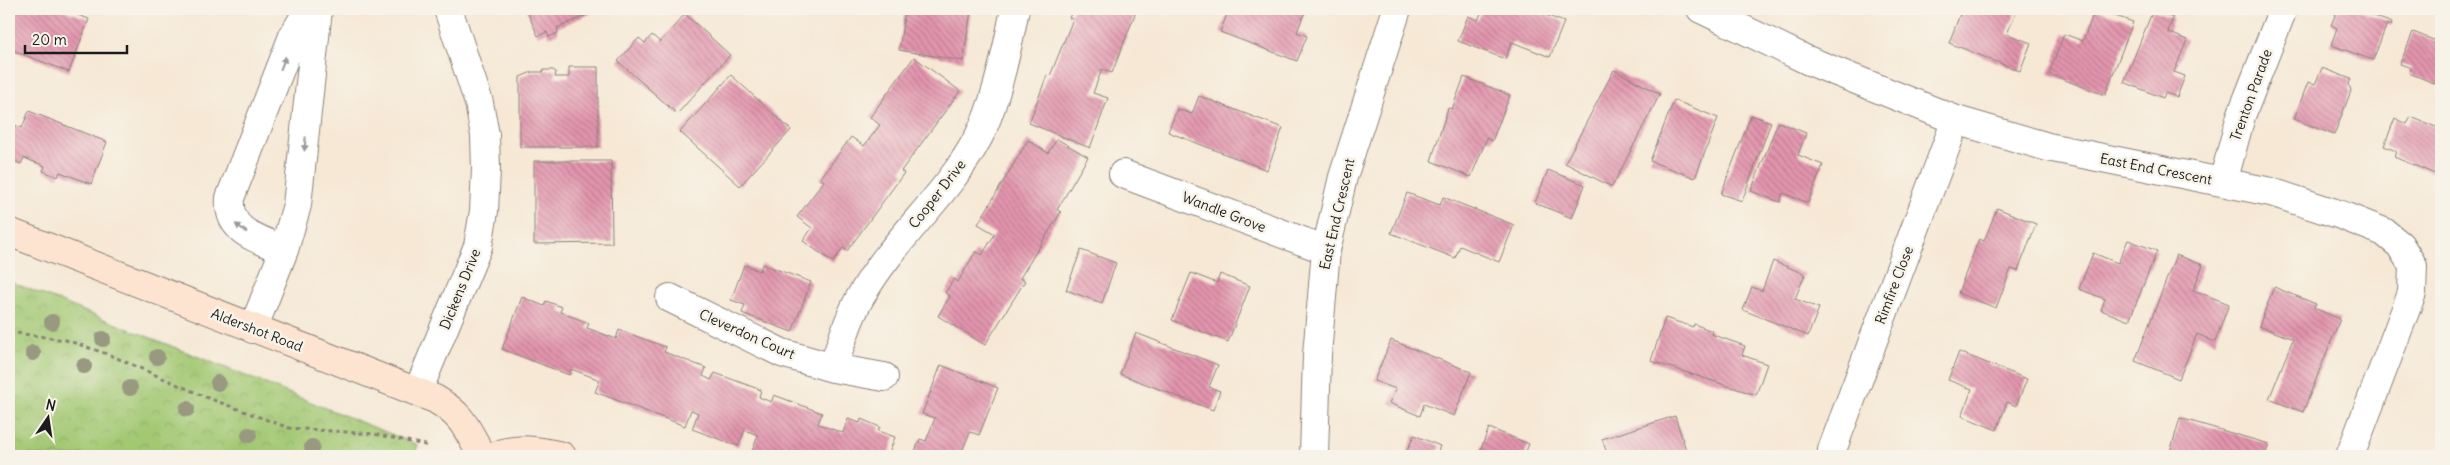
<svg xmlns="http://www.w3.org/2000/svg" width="2450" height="465" font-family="Delius,sans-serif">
  <defs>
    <pattern id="park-crowns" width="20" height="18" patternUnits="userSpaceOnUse" patternTransform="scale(1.25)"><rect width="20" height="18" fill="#a2c872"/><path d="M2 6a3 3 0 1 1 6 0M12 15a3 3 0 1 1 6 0" fill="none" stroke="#8bab62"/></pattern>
    <pattern id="building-back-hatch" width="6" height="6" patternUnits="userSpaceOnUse" patternTransform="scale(1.25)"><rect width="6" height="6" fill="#e395ae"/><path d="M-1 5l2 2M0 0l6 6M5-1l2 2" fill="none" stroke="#b7798d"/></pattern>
  </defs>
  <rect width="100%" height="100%" fill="#f7f3e8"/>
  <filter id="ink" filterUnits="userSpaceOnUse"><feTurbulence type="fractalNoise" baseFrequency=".02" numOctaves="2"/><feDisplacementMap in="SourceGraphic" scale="10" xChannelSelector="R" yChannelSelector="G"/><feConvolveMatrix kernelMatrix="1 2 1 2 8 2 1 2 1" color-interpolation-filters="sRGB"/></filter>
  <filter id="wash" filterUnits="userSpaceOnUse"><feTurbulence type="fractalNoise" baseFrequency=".0096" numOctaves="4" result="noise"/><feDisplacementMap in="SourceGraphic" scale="20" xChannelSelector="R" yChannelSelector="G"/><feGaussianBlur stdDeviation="1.12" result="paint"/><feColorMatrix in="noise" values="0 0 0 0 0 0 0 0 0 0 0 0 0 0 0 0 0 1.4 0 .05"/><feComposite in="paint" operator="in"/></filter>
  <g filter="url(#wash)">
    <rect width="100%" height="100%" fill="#f6e8d5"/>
    <path fill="url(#park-crowns)" stroke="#5f7247" d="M9,281L418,445L414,456H9Z"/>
    <g id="blocks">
      <path fill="url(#building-back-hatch)" d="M9,9H61L89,19L69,72L9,49Z
        M526,9H591L592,13L557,28L558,33L549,37L547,32L538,36Z
        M905,9L971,11L963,61L899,50Z
        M1073,9H1137L1112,73L1102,69L1093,93L1108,98L1090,148L1029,123L1047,75L1050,76L1073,19L1069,18Z
        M1229,9H1306L1297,32L1307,36L1297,61L1220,32Z
        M1483,9H1530L1564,22L1550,57L1512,42L1505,59L1458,41L1468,16L1478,20Z
        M1962,9H2017L2007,34L2031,43L2020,71L1949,43Z
        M2095,9L2133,22L2105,95L2049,74L2064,34L2083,41Z
        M2338,9H2355L2392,23L2391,26L2387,24L2373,60L2331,45L2337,28L2331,25Z
        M2153,10L2173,18L2168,32L2187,40L2174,72L2185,76L2177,97L2165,93L2163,98L2124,82Z
        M685,14L730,55L677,114L618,61L639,38L645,43L652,35L660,42Z
        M2413,32L2441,43V86L2409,73L2411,68L2400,64Z
        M914,57L960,91L901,171L904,173L847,251L843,248L833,262L803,241L812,228L797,217L824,181L820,179L851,137L864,146L880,125L870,117Z
        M569,67H598V147H520V77L532,72H543V70H553L556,72L555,77H569Z
        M2322,68L2351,79L2349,84L2351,91L2334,135L2294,119L2308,82L2315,84Z
        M1614,70L1660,94L1612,187L1565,163Z
        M731,75L791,130L740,186L680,132Z
        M1464,77L1510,95L1492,141L1487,138L1471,177L1431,161L1448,108L1452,109Z
        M1199,96L1283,128L1267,170L1168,132L1177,109L1192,114Z
        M1674,100L1718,118L1695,178L1650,161Z
        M29,111L107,142L91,184L60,172L58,177L43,171L45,166L24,158L21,164L9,159V123L22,128Z
        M1751,115L1771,122L1742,201L1721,194Z
        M2411,117L2441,129V158L2435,174L2394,157L2396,151L2384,146L2395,118L2407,124Z
        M1778,122L1806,133L1798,155L1823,165L1808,203L1783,193L1780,202L1751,191Z
        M1057,139L1088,157L1057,210L1061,212L1020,278L1025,281L985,345L938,316L950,296L945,293L954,279L958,282L976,251L982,255L995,234L978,224L1028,140L1048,153Z
        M534,161H611L612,243L534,244Z
        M1548,170L1585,185L1572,218L1535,203Z
        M1407,193L1440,205L1443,197L1514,225L1499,262L1460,246L1455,258L1391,233Z
        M1997,208L2036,224L2018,271L2011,269L1996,308L1958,293L1979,239L1984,241Z
        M2128,240L2157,251L2129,321L2101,310L2105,299L2079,289L2093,253L2118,263Z
        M1081,250L1116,263L1102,303L1066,290Z
        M2176,255L2203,265L2193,290L2229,304L2215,342L2197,334L2179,379L2135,361Z
        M1773,261L1805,274L1795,299L1819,308L1808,336L1743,310L1752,287L1762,291Z
        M762,264L811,282L792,332L742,313L745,305L731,300L744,265L760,271Z
        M1191,273L1217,283L1220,274L1250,286L1228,342L1172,320Z
        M2274,287L2316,304L2314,308L2340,319L2303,412L2269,399L2293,339L2259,326Z
        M522,297L544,306L546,301L562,307L560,312L589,323L587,328L616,339L619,330L666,347L664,352L706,368L703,376L711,380L715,373L761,390L759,397L771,402L774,395L822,413L818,424L843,433L848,419L860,423L861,419L880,427L878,431L895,437L888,456H762L752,452L758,435L745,430L738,446L692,429L698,413L691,410L685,426L595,392L600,380L571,369L569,375L502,349Z
        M1665,318L1693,327L1694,324L1712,331L1711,334L1745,346L1742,355L1767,364L1756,395L1651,361Z
        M1136,333L1218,365L1209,387L1220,391L1213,410L1120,374Z
        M1391,340L1471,372L1454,416L1424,404L1420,416L1389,403L1396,389L1374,381Z
        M1959,352L2027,379L2016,406L2007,402L1997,430L1962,416L1972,389L1948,380Z
        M941,365L998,388L979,435L970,432L960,456H913L920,439L926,441L935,418L922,414Z
        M1675,416L1688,456H1608L1602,439Z
        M2180,418L2269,444L2265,456H2169Z
        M1489,428L1529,444L1524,456H1478Z
        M1414,435L1440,446L1436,456H1405Z"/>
    </g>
  </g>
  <g filter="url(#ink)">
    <use href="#blocks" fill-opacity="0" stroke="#898278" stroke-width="1"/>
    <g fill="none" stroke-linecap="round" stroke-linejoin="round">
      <defs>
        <path id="street" d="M1701,9L1807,60L1956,120L2048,147L2271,192L2341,215L2384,232L2400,245L2413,266L2412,293L2350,456
          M1123,174L1326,250
          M2223,182L2241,116L2283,9
          M284,250C258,238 227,233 230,198L293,36L309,9
          M670,298L782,353L833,368L884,377
          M253,329L284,250L297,205L318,9
          M833,368C842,341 849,315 864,291C897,235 949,194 979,136C996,103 1008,46 1015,9
          M418,391L478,246L484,211L486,169L485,135L479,103L448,9
          M1832,450L1956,120
          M1314,456L1317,355L1326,250L1343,177L1397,9"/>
        <path id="secondary" d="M9,232L435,399C464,416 466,428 482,456
          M496,456C516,446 542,451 562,456"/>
      </defs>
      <use href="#street" stroke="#898278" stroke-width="30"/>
      <use href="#secondary" stroke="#898278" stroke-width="30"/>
      <path stroke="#898278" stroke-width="3" stroke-dasharray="4 4" stroke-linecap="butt" d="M9,332L66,340L110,355L208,398L289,428L374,434L430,446"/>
      <use href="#street" stroke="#fff" stroke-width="28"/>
      <use href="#secondary" stroke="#fde4d0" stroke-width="28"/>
    </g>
    <g fill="#989980">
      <circle cx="52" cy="322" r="8"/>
      <circle cx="103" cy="339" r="8"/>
      <circle cx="33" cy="353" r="8"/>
      <circle cx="157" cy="357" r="8"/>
      <circle cx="84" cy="366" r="8"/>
      <circle cx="218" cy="383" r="8"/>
      <circle cx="130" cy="388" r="8"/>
      <circle cx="187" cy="409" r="8"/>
      <circle cx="249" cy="435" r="8"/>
      <circle cx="312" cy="447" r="8"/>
    </g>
    <defs><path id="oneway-solid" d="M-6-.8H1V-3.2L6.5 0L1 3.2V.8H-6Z" transform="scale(1.25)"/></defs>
    <g fill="#999">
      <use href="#oneway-solid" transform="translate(283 63) rotate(-69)"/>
      <use href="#oneway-solid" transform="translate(305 144) rotate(95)"/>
      <use href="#oneway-solid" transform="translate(241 228) rotate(-144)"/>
    </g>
  </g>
  <g text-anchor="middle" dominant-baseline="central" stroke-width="5" stroke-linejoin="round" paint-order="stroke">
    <g font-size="14" fill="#1c1c1c" stroke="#f7f3e8">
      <text transform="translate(2251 95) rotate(-70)">Trenton Parade</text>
      <text transform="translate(2156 169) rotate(11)">East End Crescent</text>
      <text transform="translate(937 194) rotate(-52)">Cooper Drive</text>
      <text transform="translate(1224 212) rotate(21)">Wandle Grove</text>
      <text transform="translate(1337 214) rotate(-77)">East End Crescent</text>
      <text transform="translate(1894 285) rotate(-69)">Rimfire Close</text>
      <text transform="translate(460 289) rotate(-68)">Dickens Drive</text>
      <text transform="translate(257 330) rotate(21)">Aldershot Road</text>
      <text transform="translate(747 334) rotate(24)">Cleverdon Court</text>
    </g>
  </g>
  <rect width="2450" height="465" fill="none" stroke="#f7f3e8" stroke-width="30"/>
  <g transform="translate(48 418) rotate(13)" stroke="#f7f3e8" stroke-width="4" paint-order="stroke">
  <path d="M0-4L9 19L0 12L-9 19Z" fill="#1c1c1c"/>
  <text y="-8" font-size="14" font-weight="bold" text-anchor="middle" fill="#1c1c1c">N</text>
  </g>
  <path d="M25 45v8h102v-8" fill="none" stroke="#1c1c1c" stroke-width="2.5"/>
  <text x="32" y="45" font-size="15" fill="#1c1c1c" stroke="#f7f3e8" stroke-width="4" paint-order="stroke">20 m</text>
</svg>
